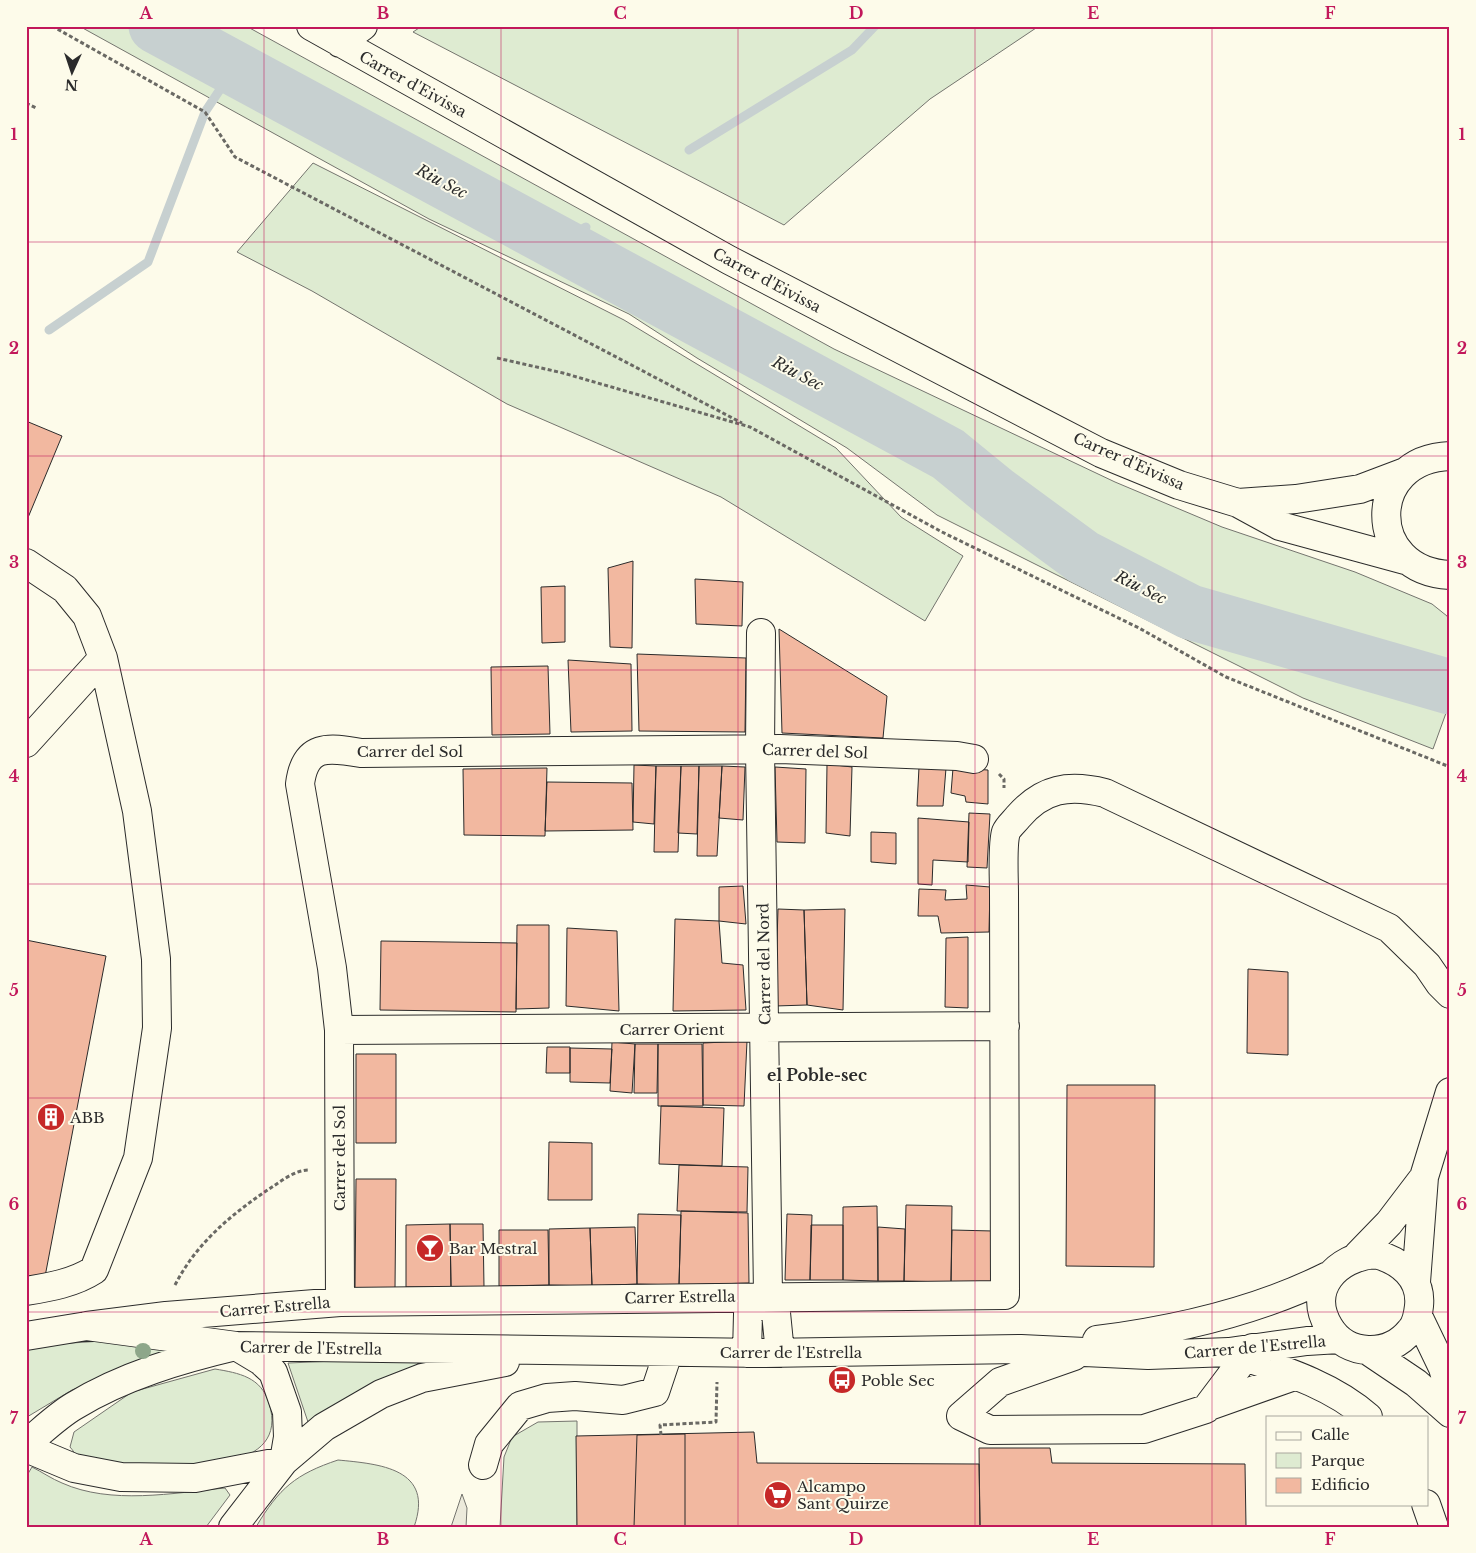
<svg xmlns="http://www.w3.org/2000/svg" width="1476" height="1553" font-family="'Libre Baskerville',serif">
  <rect width="100%" height="100%" fill="#fdfbea"/>
  <path fill="#deebd1" stroke="#74746e" d="M79,26H246L834,349L1115,482L1222,527L1355,572L1432,604L1447,616L1450,621V702L1433,749L1303,698L937,515L847,448L697,358L629,314L429,219Z
    M422,26H1039L930,99L784,225L413,32Z
    M313,163L624,320L836,448L901,517L963,556L925,621L721,497L507,404L312,291L237,252Z
    M117,1340L174,1351L72,1390L27,1417L26,1346Z
    M431,1357V1365L308,1422L288,1363Z
    M215,1369C239,1373 261,1377 269,1403C291,1473 184,1467 144,1466C129,1466 91,1466 79,1459C76,1456 73,1450 70,1447L74,1432L132,1392Z
    M577,1421V1527H500L504,1457L512,1437L538,1422Z
    M338,1460C379,1464 435,1468 414,1527H256C279,1488 296,1474 338,1460Z
    M32,1467C42,1472 52,1479 62,1483C111,1505 173,1493 225,1488L230,1495L206,1527H26V1477Z"/>
  <path fill="#eceadb" stroke="#74746e" d="M462,1494L467,1508L466,1527H451Z"/>
  <g fill="none" stroke-linecap="round" stroke-linejoin="round">
    <path stroke="#c7d0d0" stroke-width="9" d="M689,150L852,50L875,26
      M557,244L586,227
      M49,330L148,262L205,112L233,70"/>
    <path stroke="#c7d0d0" stroke-width="55" d="M156,26L948,454L997,494L1083,557L1190,612L1450,687"/>
  </g>
  <path fill="#f2b8a0" stroke="#2b2b2b" d="M26,421L62,436L27,520H26Z
    M633,561L632,648L610,647L608,568Z
    M695,579L743,582L742,626L696,624Z
    M565,586V642L542,643L541,587Z
    M779,629L887,696L883,738L782,733Z
    M637,654L746,658L745,732L639,731Z
    M568,660L631,664L632,731L571,732Z
    M548,666L550,734L492,735L491,667Z
    M827,764L852,767L850,836L826,833Z
    M634,765L656,766L654,824L633,822Z
    M656,766H681L678,852H654Z
    M681,766H699L697,834L678,833Z
    M699,766H722L717,856H697Z
    M722,766L745,767L743,820L719,818Z
    M775,767L806,769L805,843L777,842Z
    M919,767L946,768L943,806H917Z
    M547,768L545,836L464,835L463,769Z
    M953,768L988,770V804L966,802L965,796L951,793Z
    M547,782L632,783L633,830L545,831Z
    M969,813L990,814L987,868L967,867Z
    M918,818L969,822L968,862L933,860L932,885L918,884Z
    M871,832L896,833V864L871,862Z
    M966,885L990,887L989,932L941,933L938,916H918L919,889L946,890L945,900L967,899Z
    M743,886L746,924L719,921V887Z
    M778,909L804,910L807,1005L775,1006Z
    M845,909L843,1010L807,1005L804,910Z
    M675,919L719,921L722,963L743,965L746,1010L673,1011Z
    M517,925H549V1008L516,1009Z
    M567,928L617,931L619,1011L566,1006Z
    M968,937V1008L945,1007L946,938Z
    M26,940L106,956L44,1282L26,1278Z
    M381,941L517,943L516,1012L380,1010Z
    M1248,969L1288,972V1055L1247,1053Z
    M747,1041L744,1106L703,1105V1043Z
    M612,1042L635,1044L632,1093L610,1091Z
    M635,1044H658L657,1093H634Z
    M658,1044H702L703,1106H658Z
    M547,1047H570V1073H546Z
    M570,1048L612,1049L610,1083L570,1082Z
    M356,1054H396V1143H356Z
    M1067,1085H1155L1154,1267L1066,1266Z
    M661,1106L724,1108L722,1166L659,1164Z
    M549,1142L592,1143V1200H548Z
    M679,1165L748,1167L747,1212L677,1211Z
    M356,1179H396L395,1289H355Z
    M906,1205L952,1206L951,1282L904,1281Z
    M877,1206L878,1281L843,1280V1207Z
    M681,1211L748,1213L749,1283L679,1285Z
    M638,1214L681,1215L679,1285L637,1284Z
    M787,1214L812,1215L810,1280H785Z
    M450,1224L451,1287H406V1225Z
    M450,1224H483L484,1287H451Z
    M811,1225H843V1280H810Z
    M635,1227L637,1284L592,1286L590,1228Z
    M878,1227L905,1229L904,1281H878Z
    M590,1228L592,1286L549,1285V1229Z
    M499,1230H548L549,1285L499,1286Z
    M952,1230L993,1231L991,1283L951,1282Z
    M754,1432L757,1463L979,1464L980,1527H577L576,1436Z
    M685,1434V1527H634L637,1435Z
    M979,1448H1050L1052,1463L1245,1464L1246,1527H980Z"/>
  <g fill="none" stroke-linecap="round" stroke-linejoin="round">
    <defs>
      <path id="minor" d="M311,26L729,260L1101,453L1179,485L1238,503L1280,526L1405,560
        M340,43L363,26
        M1450,456C1365,459 1365,571 1450,575
        M1238,503L1296,499L1360,489L1405,472
        M26,563L65,589L87,616L103,658L137,811L156,959L157,1028L138,1158L94,1270C74,1283 50,1287 26,1291
        M761,633L760,749L768,1295L776,1313L780,1353
        M26,743L103,658
        M339,1030L1005,1026
        M1375,1254C1400,1260 1422,1278 1419,1306C1418,1315 1416,1325 1410,1331C1389,1357 1347,1357 1329,1327C1306,1289 1337,1257 1375,1254Z
        M1358,1255L1389,1223L1424,1177
        M1416,1282L1424,1177L1450,1092
        M340,1302L339,1030L332,968L300,784C305,744 328,747 361,753L780,749L957,756L974,759
        M1418,1316L1443,1368L1450,1392
        M87,1326L166,1316L340,1302L1005,1295L1004,893C1004,879 1002,844 1006,832C1008,827 1015,821 1018,817C1043,788 1069,784 1105,793L1389,928L1427,965L1440,984L1450,994
        M26,1336L87,1326L236,1346L261,1361L273,1372L287,1412L288,1437L284,1461L195,1478L121,1477L74,1468L26,1448
        M1097,1340C1176,1330 1256,1312 1328,1276
        M1370,1352L1416,1383L1450,1413
        M747,1353L748,1314L768,1295
        M1233,1353C1279,1369 1331,1384 1368,1417
        M1074,1356L1000,1382L961,1416L990,1430L1144,1429L1206,1409L1252,1348
        M1209,1406L1294,1376
        M26,1444C42,1431 57,1416 74,1406C123,1376 181,1359 236,1346L765,1353L1021,1349L1148,1355L1229,1352L1307,1341L1339,1339
        M483,1465L489,1444L520,1406L547,1398L575,1396L623,1400L655,1392L668,1353
        M1426,1504L1434,1527
        M233,1527L284,1461L324,1427L381,1394L422,1378L505,1362"/>
    </defs>
    <use href="#minor" stroke="#2b2b2b" stroke-width="30"/>
    <path stroke="#6a6964" stroke-width="3" stroke-dasharray="4 2.5" stroke-linecap="butt" d="M52,26L205,112L235,157L742,423
      M26,103L36,108
      M497,358L563,373L750,427L942,532L1139,628L1226,677L1450,767
      M999,774L1004,779V788
      M175,1285C197,1242 233,1213 272,1187C283,1180 295,1170 309,1170
      M661,1435L660,1425L716,1422L717,1382"/>
    <use href="#minor" stroke="#fdfbea" stroke-width="28"/>
  </g>
  <circle fill="#8ea78a" cx="143" cy="1351" r="8"/>
  <path fill="none" stroke="#c2185b" stroke-width="1" stroke-opacity="0.55" d="M264,26V1527M501,26V1527M738,26V1527M975,26V1527M1212,26V1527M26,242H1450M26,456H1450M26,670H1450M26,884H1450M26,1098H1450M26,1312H1450"/>
  <defs>
    <symbol id="building-disc" viewBox="-11 -11 22 22"><circle r="9.5" fill="#c62828" stroke="#fdfbea"/><path d="M-4-6H4V6H1V3H-1V6H-4ZM-2.5-4.3h1.7v1.8h-1.7ZM.8-4.3h1.7v1.8H.8ZM-2.5-1h1.7V.8h-1.7ZM.8-1h1.7V.8H.8Z" fill="#fff"/></symbol>
    <symbol id="bar-disc" viewBox="-11 -11 22 22"><circle r="9.5" fill="#c62828" stroke="#fdfbea"/><path d="M-6-5H6L.8 .8V4.5H3.5V6h-7V4.5H-.8V.8Z" fill="#fff"/></symbol>
    <symbol id="bus-disc" viewBox="-11 -11 22 22"><circle r="9.5" fill="#c62828" stroke="#fdfbea"/><path d="M-5-6H5V4H4V6H2V4H-2V6H-4V4H-5ZM-3.5-4V0h7V-4ZM-3.5 1.2v1.5H-2V1.2ZM2 1.2v1.5H3.5V1.2Z" fill="#fff"/></symbol>
    <symbol id="supermarket-disc" viewBox="-11 -11 22 22"><circle r="9.5" fill="#c62828" stroke="#fdfbea"/><path d="M-6-5.5h2.5l.6 2H6L4.5 2H-2.5L-4.4-4H-6ZM-1.5 3.2a1.3 1.3 0 1 0 .1 0ZM3 3.2a1.3 1.3 0 1 0 .1 0Z" fill="#fff"/></symbol>
  </defs>
  <g fill-rule="evenodd">
    <use href="#building-disc" x="35" y="1101" width="32" height="32"/>
    <use href="#bar-disc" x="414" y="1232" width="32" height="32"/>
    <use href="#bus-disc" x="826" y="1364" width="32" height="32"/>
    <use href="#supermarket-disc" x="762" y="1479" width="32" height="32"/>
  </g>
  <g text-anchor="middle" dominant-baseline="central" stroke-width="4" stroke-linejoin="round" paint-order="stroke">
    <g font-size="15" fill="#2b2b2b" stroke="#fdfbea">
      <text transform="translate(413 84) rotate(29)">Carrer d'Eivissa</text>
      <text transform="translate(767 280) rotate(28)">Carrer d'Eivissa</text>
      <text transform="translate(1129 461) rotate(24)">Carrer d'Eivissa</text>
      <text x="410" y="751">Carrer del Sol</text>
      <text transform="translate(815 751) rotate(2)">Carrer del Sol</text>
      <text transform="translate(764 964) rotate(-91)">Carrer del Nord</text>
      <text x="672" y="1029">Carrer Orient</text>
      <text transform="translate(339 1158) rotate(-90)">Carrer del Sol</text>
      <text transform="translate(680 1297) rotate(-1)">Carrer Estrella</text>
      <text transform="translate(275 1307) rotate(-5)">Carrer Estrella</text>
      <text transform="translate(1255 1347) rotate(-5)">Carrer de l'Estrella</text>
      <text transform="translate(311 1348) rotate(1)">Carrer de l'Estrella</text>
      <text x="791" y="1352">Carrer de l'Estrella</text>
    </g>
    <g font-size="15" fill="#2b2b2b" stroke="#fdfbea" text-anchor="start">
      <text x="70" y="1117">ABB</text>
      <text x="449" y="1248">Bar Mestral</text>
      <text x="861" y="1380">Poble Sec</text>
      <text x="797" y="1486">Alcampo<tspan x="797" dy="17">Sant Quirze</tspan></text>
    </g>
    <g font-size="16" font-style="italic" fill="#2b2b2b" stroke="#fdfbea">
      <text transform="translate(442 181) rotate(28)">Riu Sec</text>
      <text transform="translate(798 373) rotate(28)">Riu Sec</text>
      <text transform="translate(1141 587) rotate(27)">Riu Sec</text>
    </g>
    <g font-size="16" font-weight="bold" fill="#2b2b2b" stroke="#fdfbea">
      <text x="817" y="1075">el Poble-sec</text>
    </g>
  </g>
  <rect width="1476" height="1553" fill="none" stroke="#fdfbea" stroke-width="55"/>
  <rect x="1266" y="1416" width="162" height="90" fill="#fdfbea" stroke="#a9a89e"/>
  <rect x="1276" y="1432" width="25" height="8" fill="#fdfbea" stroke="#a9a89e"/>
  <text x="1311" y="1440" font-size="15" fill="#2b2b2b">Calle</text>
  <rect x="1276" y="1453" width="25" height="15" fill="#deebd1" stroke="#a9a89e"/>
  <text x="1311" y="1466" font-size="15" fill="#2b2b2b">Parque</text>
  <rect x="1276" y="1478" width="25" height="15" fill="#f2b8a0" stroke="#a9a89e"/>
  <text x="1311" y="1490" font-size="15" fill="#2b2b2b">Edificio</text>
  <g transform="translate(72 72) rotate(183)" stroke="#fdfbea" stroke-width="4" paint-order="stroke">
  <path d="M0-4L9 19L0 12L-9 19Z" fill="#2b2b2b"/>
  <text y="-8" font-size="14" font-weight="bold" text-anchor="middle" fill="#2b2b2b">N</text>
  </g>
  <rect x="28" y="28" width="1420" height="1498" fill="none" stroke="#c2185b" stroke-width="2"/>
  <g font-size="16" text-anchor="middle" font-weight="bold" fill="#c2185b">
    <text x="146" y="19">A</text>
    <text x="383" y="19">B</text>
    <text x="620" y="19">C</text>
    <text x="856" y="19">D</text>
    <text x="1093" y="19">E</text>
    <text x="1330" y="19">F</text>
    <text x="14" y="140">1</text>
    <text x="1462" y="140">1</text>
    <text x="14" y="354">2</text>
    <text x="1462" y="354">2</text>
    <text x="14" y="568">3</text>
    <text x="1462" y="568">3</text>
    <text x="14" y="782">4</text>
    <text x="1462" y="782">4</text>
    <text x="14" y="996">5</text>
    <text x="1462" y="996">5</text>
    <text x="14" y="1210">6</text>
    <text x="1462" y="1210">6</text>
    <text x="14" y="1424">7</text>
    <text x="1462" y="1424">7</text>
    <text x="146" y="1545">A</text>
    <text x="383" y="1545">B</text>
    <text x="620" y="1545">C</text>
    <text x="856" y="1545">D</text>
    <text x="1093" y="1545">E</text>
    <text x="1330" y="1545">F</text>
  </g>
</svg>
